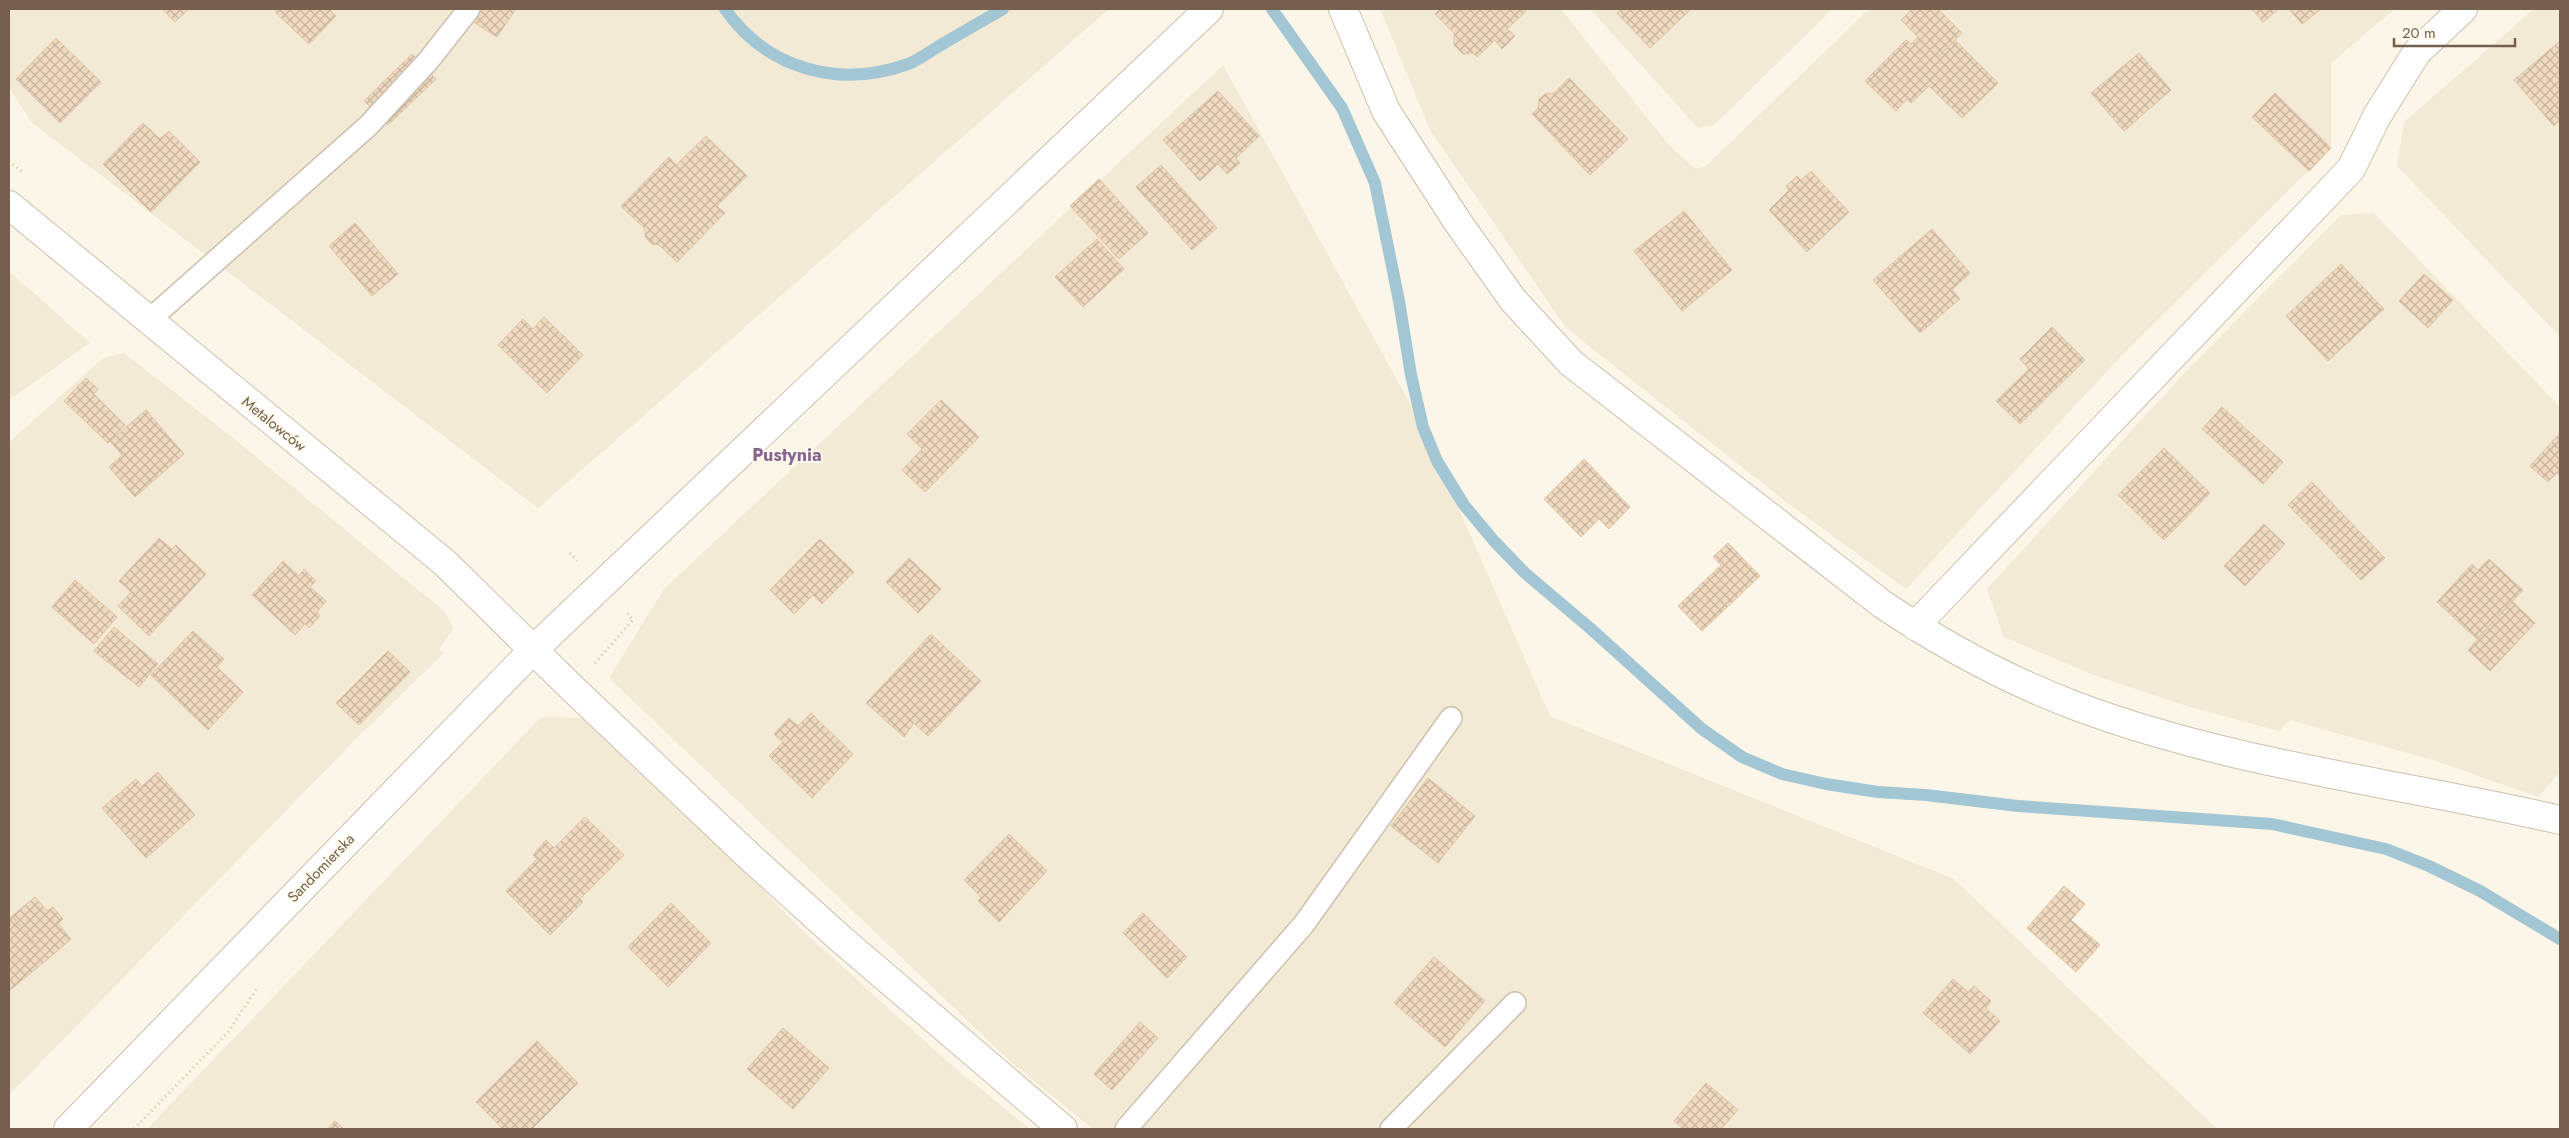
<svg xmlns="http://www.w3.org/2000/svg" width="2569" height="1138" font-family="Jost,sans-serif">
  <defs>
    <pattern id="building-cross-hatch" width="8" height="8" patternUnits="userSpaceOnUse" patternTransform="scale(1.25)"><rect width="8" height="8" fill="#efdac0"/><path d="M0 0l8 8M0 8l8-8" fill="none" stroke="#c6b49e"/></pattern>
  </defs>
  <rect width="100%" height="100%" fill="#fbf6e7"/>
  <path fill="#f3ead6" d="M9,9H1109L538,508L31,122L9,87Z
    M1380,9H1561L1668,144L1695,169L1706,166L1869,9H2395L2331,63V148L2120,357L1906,589L1790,505L1566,328L1430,130Z
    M1590,9H1833L1714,125L1698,128Z
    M2534,9H2560V337L2397,166L2404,122Z
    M1223,65L1423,427L1550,716L1954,879L2217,1129H1093L1012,1063L609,678L664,589Z
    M2374,213L2560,407V772L2538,797L2436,761L2290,720L2279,731L2190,707L2091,674L2004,637L1987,589L2187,370L2341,215Z
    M9,271L90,343L9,400Z
    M124,353L232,437L444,611L454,628L439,649L444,653L355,740L9,1095V442L103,358Z
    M541,717L582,718L692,816L801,929L949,1063L1030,1129H147Z"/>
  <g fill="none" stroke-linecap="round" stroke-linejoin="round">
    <path stroke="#a3c6d5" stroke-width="12" d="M725,9C767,69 839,89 908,64C919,60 930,51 941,45C961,33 982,21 1003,9
      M1272,9L1342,108L1375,183L1399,301L1411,375L1423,427L1437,461L1464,505L1494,541L1525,573L1591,629L1702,729L1742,757L1782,774L1826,784L1878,792L1926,795L2018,806L2272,824L2386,849L2429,866L2480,891L2560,939"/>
  </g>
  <path fill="url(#building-cross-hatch)" stroke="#e1c3a1" d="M162,9H189L175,22Z
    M279,9H329L336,16L309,44L275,12Z
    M453,9H516L497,37Z
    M1440,9H1525L1526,11L1507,29L1515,36L1502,49L1495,40L1477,57L1473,53L1463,54L1454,45V33L1435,14Z
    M1622,9H1691L1650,48L1617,13Z
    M1912,9H1938L1962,33L1938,57L1901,20Z
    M2252,9H2279L2263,22Z
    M2289,9H2321L2302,24Z
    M1918,37L1938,57L1955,40L1998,83L1962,118L1929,86L1911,103L1907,99L1896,111L1865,81L1906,40L1911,44Z
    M56,38L101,82L60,123L16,79Z
    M2560,41V120L2554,126L2514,80Z
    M2139,53L2171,90L2124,131L2091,93Z
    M412,54L436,79L388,125L364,101Z
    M1569,78L1628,139L1590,175L1532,114L1538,108L1539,99L1545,94L1554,93Z
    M1218,91L1259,136L1236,158L1240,163L1227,174L1218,164L1200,181L1163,140Z
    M2275,93L2331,148L2309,171L2252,117Z
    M143,123L160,139L169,131L200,162L151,212L103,164Z
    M706,136L747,176L717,206L725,213L677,262L659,245L652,244L645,237V229L621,206L669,157L676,165Z
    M1161,165L1217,228L1192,250L1136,187Z
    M1811,171L1849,212L1807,252L1769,210L1789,190L1786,186L1797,176L1801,180Z
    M1099,179L1148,233L1119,259L1070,206Z
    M1684,211L1732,270L1682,311L1634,251Z
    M355,223L398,274L372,296L329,246Z
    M1932,229L1970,273L1952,290L1960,299L1920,333L1873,280Z
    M1097,239L1124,269L1083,307L1055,277Z
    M2341,264L2384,309L2328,361L2286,316Z
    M2424,274L2453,300L2428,328L2399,301Z
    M544,317L583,355L547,393L498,345L523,319L533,329Z
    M2052,327L2085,360L2020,424L1996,401L2029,369L2020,359Z
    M86,378L98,389L94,394L125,425L108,443L64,401Z
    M941,400L979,437L925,492L902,470L922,449L907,434Z
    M2222,407L2283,462L2263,484L2202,429Z
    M146,410L184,454L135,497L109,467L122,455L110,441Z
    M2560,433V476L2557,473L2548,482L2530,466Z
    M2164,448L2210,493L2164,540L2118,495Z
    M1584,459L1630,507L1609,529L1599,519L1581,537L1544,499Z
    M2312,482L2385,558L2361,580L2288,505Z
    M2264,524L2285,544L2245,586L2224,566Z
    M159,538L172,549L176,545L206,574L149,636L118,606L131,592L119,581Z
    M820,539L854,572L822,604L813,595L794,614L770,590Z
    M1728,543L1760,576L1702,631L1678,606L1721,565L1713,557Z
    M909,558L941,589L918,613L886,582Z
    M2489,559L2523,590L2477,639L2437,602L2472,564L2478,570Z
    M283,561L299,576L304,569L316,581L310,587L326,601L317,612L320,616L309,628L305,624L295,635L252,595Z
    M75,580L117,617L94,644L52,607Z
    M2512,601L2535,623L2490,671L2468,650Z
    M114,627L158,664L139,687L94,651Z
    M193,631L224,659L217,667L243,692L208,730L151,675Z
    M931,634L981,681L928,736L914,723L904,737L866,703Z
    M388,651L410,672L359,725L336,703Z
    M811,713L853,754L812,798L769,756L783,742L774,734L789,718L798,726Z
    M158,772L195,815L146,858L102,808L136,779L142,786Z
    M1428,778L1475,816L1438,863L1391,826Z
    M585,817L624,855L580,899L583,902L550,935L506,891L537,859L533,855L546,840L554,848Z
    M1009,834L1047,871L999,922L978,901L981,897L964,880Z
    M2064,886L2085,904L2071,920L2100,945L2076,972L2027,928Z
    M35,897L47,911L53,907L63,919L58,924L71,939L48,959L12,916Z
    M671,903L711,943L668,987L628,947Z
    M1143,913L1187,957L1167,978L1123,933Z
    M12,916L48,959L9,991V919Z
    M1434,957L1485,1001L1445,1047L1394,1003Z
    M1953,979L1968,992L1974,986L1991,1001L1986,1008L2000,1021L1970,1054L1923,1013Z
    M1140,1022L1158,1038L1112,1090L1094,1074Z
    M783,1028L829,1068L793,1109L747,1069Z
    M537,1041L578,1083L532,1129H503L476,1102Z
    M1706,1083L1738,1110L1721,1129H1683L1674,1121Z
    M335,1121L344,1129H328Z"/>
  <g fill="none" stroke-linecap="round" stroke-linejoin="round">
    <defs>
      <path id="service" d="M148,321L368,126L428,61L469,9
        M1126,1129L1304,924L1451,718
        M1391,1129L1515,1003"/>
      <path id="minor" d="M1343,9L1386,111L1457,221L1513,300L1571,363L1882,604C1943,645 2007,680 2076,706C2230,764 2400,783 2560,820
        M9,205L445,563L572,688L750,857L842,940L1063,1129
        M1915,626L2351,169L2377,116L2417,52L2463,9"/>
      <path id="tertiary" d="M68,1129L533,650L1209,9"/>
    </defs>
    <use href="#service" stroke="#cdc0ae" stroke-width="24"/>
    <use href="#minor" stroke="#cdc0ae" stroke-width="30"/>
    <use href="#tertiary" stroke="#cdc0ae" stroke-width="30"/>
    <path stroke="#d4bea3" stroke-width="3" stroke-dasharray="1 4" stroke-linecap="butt" d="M9,161L22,172
      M570,553L577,561
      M595,663L633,620L625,611
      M134,1129L228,1032L258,987"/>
    <use href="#service" stroke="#fff" stroke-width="21"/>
    <use href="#minor" stroke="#fff" stroke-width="28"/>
    <use href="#tertiary" stroke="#fff" stroke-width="28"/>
  </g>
  <g text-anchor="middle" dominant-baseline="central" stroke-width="4" stroke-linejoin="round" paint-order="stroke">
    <g font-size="15" fill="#74604d" stroke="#fefaee">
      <text transform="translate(274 424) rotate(39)">Metalowców</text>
      <text transform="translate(321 868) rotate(-46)">Sandomierska</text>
    </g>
    <g font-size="18" font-weight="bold" fill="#886590" stroke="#fefaee">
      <text x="787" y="455">Pustynia</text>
    </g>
  </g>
  <rect width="2569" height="1138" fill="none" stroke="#74604d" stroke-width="20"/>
  <path d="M2394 38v8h121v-8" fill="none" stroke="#74604d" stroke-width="2.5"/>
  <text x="2402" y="38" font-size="15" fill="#74604d" stroke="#fefaee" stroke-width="4" paint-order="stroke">20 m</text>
</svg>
